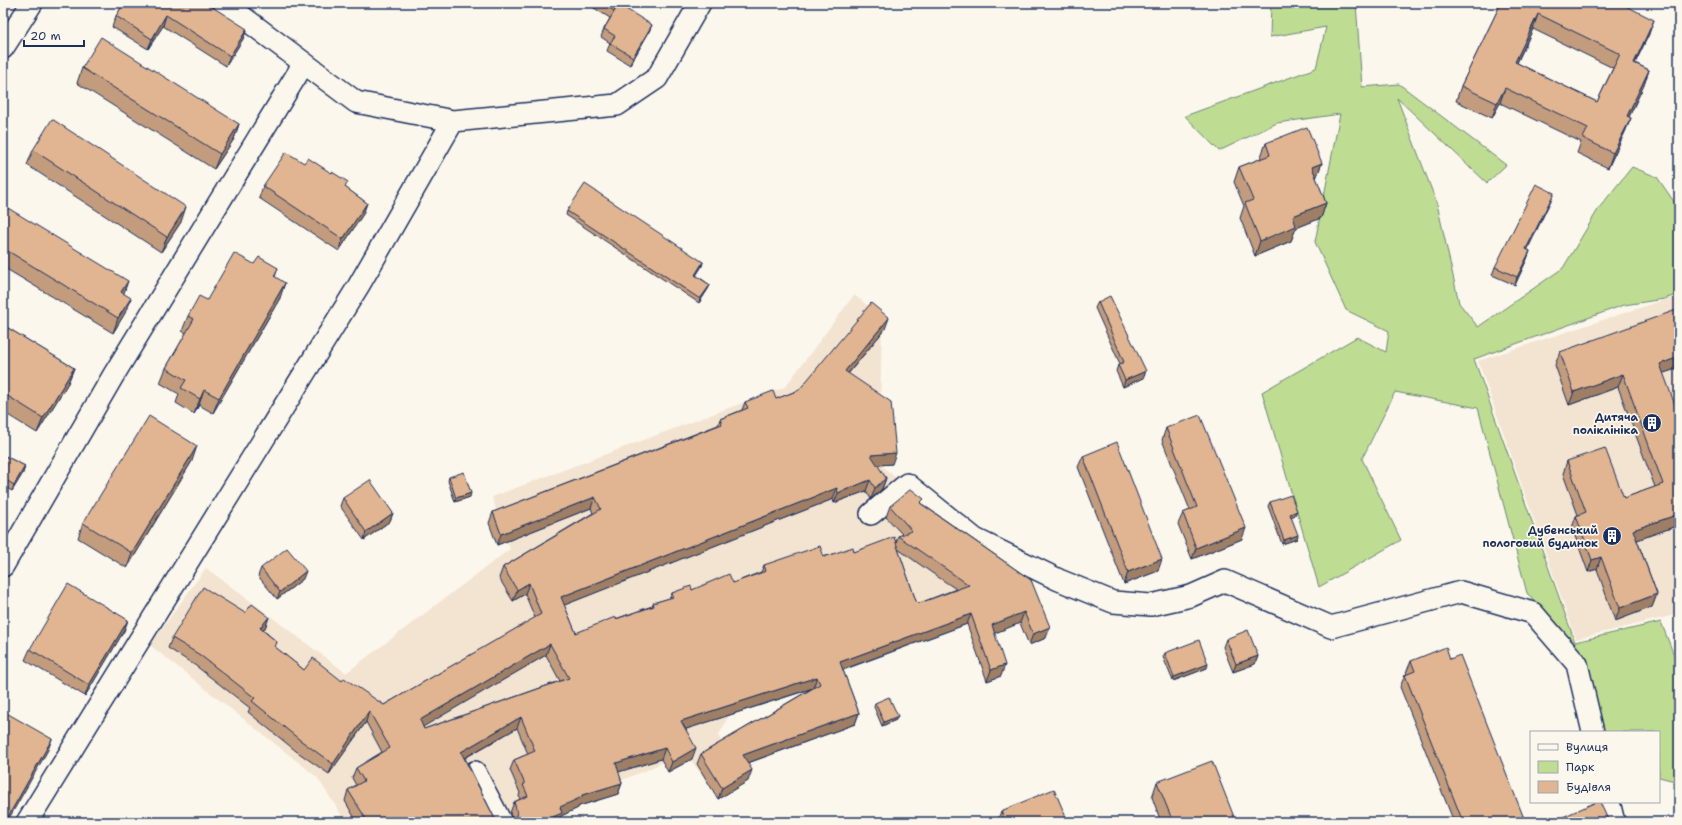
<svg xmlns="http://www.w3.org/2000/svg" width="1682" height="825" font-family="'Shantell Sans',sans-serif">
  <rect width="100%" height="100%" fill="#fbf7ec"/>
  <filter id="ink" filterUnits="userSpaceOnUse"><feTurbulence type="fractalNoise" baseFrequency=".025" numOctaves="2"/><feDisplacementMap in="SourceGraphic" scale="8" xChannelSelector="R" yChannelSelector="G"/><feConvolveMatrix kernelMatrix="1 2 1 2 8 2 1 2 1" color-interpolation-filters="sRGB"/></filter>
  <g filter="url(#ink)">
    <path fill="#f3e3d1" d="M854,295L882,317L879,463L982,555L991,606L738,697L719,735L729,768L707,782L684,751L647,770L536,815L538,822H346L317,777L150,645L206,568L346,673L510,549L492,497L785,387Z
      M1679,295V614L1576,639L1478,361Z"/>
    <path fill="#bfdc93" stroke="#6d8678" d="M1271,3H1356L1362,87L1399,84L1506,165L1487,183L1397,98L1437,204L1459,303L1478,327L1563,268L1599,208L1632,167L1657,177L1679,209V294L1664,299L1624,305L1474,359L1575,642L1661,622L1679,668V782L1659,777V732H1604L1583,662L1527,593L1478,408L1395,392L1362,459L1401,540L1319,587L1262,392L1357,337L1386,352L1389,331L1346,310L1315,242L1340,114L1277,123L1219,151L1185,116L1316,68L1326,27L1270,37Z"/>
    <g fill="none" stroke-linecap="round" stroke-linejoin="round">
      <defs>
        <path id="minor" d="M224,3L356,102L453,121L617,105L657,78L700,3
          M3,48L32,3
          M871,514L907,484L975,539L1059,580L1113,602L1151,605L1191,596L1225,581L1331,627L1461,592L1533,613L1577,664L1593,732
          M3,566L113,376L304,63
          M475,772L501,822
          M1609,802L1614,822
          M27,822L359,285L453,121"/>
      </defs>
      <use href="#minor" stroke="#1b2f5e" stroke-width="24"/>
      <use href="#minor" stroke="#fbf7ec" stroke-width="21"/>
    </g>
    <path fill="#c29c7d" stroke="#1b2f5e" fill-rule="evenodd" d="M124,3L247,29L243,39L226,66L163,26L148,49L112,27L116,16Z
      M586,3H621L620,5L649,32L630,65L607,51L610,43L601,37L604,29L610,18Z
      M1501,3L1649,34L1635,63L1649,70L1644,85L1629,117L1631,118L1625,132L1608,168L1577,153L1581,142L1500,103L1492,118L1456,101L1461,86ZM1533,29L1613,68L1597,102L1517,63Z
      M82,68L239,124L234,139L214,169L77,83Z
      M1266,143L1322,163L1316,178L1326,203L1321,218L1296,228L1291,241L1255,256L1240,218L1244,206L1234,182L1239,167L1260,159Z
      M33,150L181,222L161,252L27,165Z
      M304,163L346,188L367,203L363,214L339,251L259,198L263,186Z
      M1551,200L1527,249L1530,251L1527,259L1515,285L1492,275L1495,267Z
      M3,205L124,294L125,313L113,333L3,267Z
      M567,211L703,262L702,266L696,275L710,285L708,289L699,303L566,215Z
      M254,264L278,268L275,277L280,298L213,413L199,405L194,414L176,403L179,394L160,383L166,368L186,333L182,331L188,316L207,300Z
      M1098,302L1143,378L1123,387L1116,371L1118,365L1120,364L1095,308Z
      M3,325L74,368L68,383L37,433L3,412Z
      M885,329L848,374L892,464L877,465L886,478L882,489L871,499L866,491L834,503L833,499L564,605L576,633L652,606L653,603L670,598L672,593L733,583L761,572L764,565L854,552L896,543L898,536L902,534L886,517L890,506L922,504L1031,580L1046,638L1029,645L1020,623L994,633L1001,676L987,681L967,624L843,670L859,713L855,724L748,763V781L718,799L697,764L701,754L811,689L686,729L692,759L668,772L661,759L618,772L622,783L618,794L579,806L578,808L561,816L511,822L512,820L510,813L514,802L520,799L519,796L520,793L510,770L514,760L528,754L517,728L465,758L494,817L498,821L501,822H357L345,801L348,790L356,785L352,778L356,768L382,752L366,722L329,774L296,751L248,712L250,708L196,666L168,648L172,638L245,613L269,617L265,628L263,630L277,642L275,647L304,670L342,681L384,705L535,618L525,594L513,601L499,578L503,567L593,513L591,508L497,545L489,523L493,512L718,425L720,419L742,410L745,402L776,399L799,390ZM898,549L932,573L956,589L917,604ZM546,655L560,681L424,729L423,726Z
      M1560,352L1679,368L1663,373L1679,525L1637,540L1657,594L1652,607L1615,621L1597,569L1588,572L1572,528L1576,516L1578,515L1563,474L1567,461L1624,498L1655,487L1618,387L1569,405L1555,365Z
      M1166,428L1242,539L1192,559L1178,524L1183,513L1190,510L1162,440Z
      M3,455L25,466L23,473L12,491L3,486Z
      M1083,456L1158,571L1124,584L1078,467Z
      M192,461L127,568L78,538L83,523Z
      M449,477L470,497L455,502L448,481Z
      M343,498L393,513L390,521L364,540L340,506Z
      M1270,502L1295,515L1291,517L1297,539L1282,544L1268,506Z
      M261,568L303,579L277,599L258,576Z
      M128,620L124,631L85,696L25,660L30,649Z
      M1226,639L1258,656L1255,664L1233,672L1223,647Z
      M1165,653L1207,668L1173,681L1163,657Z
      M1450,659L1525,821L1533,822H1454L1400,687L1405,675L1407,674L1406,673L1411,661Z
      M875,703L896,720L882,726L874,707Z
      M1157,782L1236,822H1161L1152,797Z
      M1001,811L1068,822H997Z"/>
    <path fill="#9e7f66" stroke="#1b2f5e" d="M1538,14L1533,29L1510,77L1515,62Z
      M166,15L163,26L148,49L152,39Z
      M1654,20L1649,34L1628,78L1634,63Z
      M652,25L649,32L630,65L633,57Z
      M247,29L243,39L226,66L230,56Z
      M1649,70L1644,85L1622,131L1627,116Z
      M1505,88L1500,103L1492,118L1497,103Z
      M1631,118L1625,132L1608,168L1613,153Z
      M239,124L234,139L214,169L220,154Z
      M1322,163L1316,178L1312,167Z
      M1554,193L1551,200L1524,257L1526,249Z
      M367,203L363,214L339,251L343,239Z
      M1326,203L1321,218L1296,228L1291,241L1255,256L1260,241L1293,216Z
      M186,207L181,222L161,252L167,237Z
      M1530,251L1527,259L1515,285L1517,277Z
      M703,262L702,266L694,279L695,275Z
      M128,281L123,296L121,292Z
      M285,283L280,298L213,413L219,398Z
      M710,285L708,289L699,303L700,299Z
      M131,298L125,313L113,333L118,318Z
      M889,318L885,329L841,382L845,371Z
      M1679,357V368L1655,376L1660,364Z
      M74,368L68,383L37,433L43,418Z
      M1146,371L1143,378L1123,387L1125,380Z
      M1623,374L1618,387L1569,405L1574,392Z
      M204,390L199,405L194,414L200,399Z
      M197,446L192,461L127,568L132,553Z
      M896,453L892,464L867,466L871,455Z
      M25,466L23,473L12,491L14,485Z
      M886,478L882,489L871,499L875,488Z
      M870,480L866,491L834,503L838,493Z
      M837,488L833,499L557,608L561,597Z
      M471,493L470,497L455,502L456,498Z
      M595,497L591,508L497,545L501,534Z
      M1297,511L1295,515L1289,518L1290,514Z
      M393,513L390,521L364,540L366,532Z
      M1679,514V525L1629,543L1633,530Z
      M1246,528L1242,539L1192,559L1196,548Z
      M1298,535L1297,539L1282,544L1284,540Z
      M1601,557L1597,569L1588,572L1592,560Z
      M1162,559L1158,571L1124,584L1128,572Z
      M306,571L303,579L277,599L280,592Z
      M529,583L525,594L513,601L517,590Z
      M1657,594L1652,607L1615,621L1620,608Z
      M1024,612L1020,623L988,636L992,625Z
      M971,614L967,624L836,672L840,662Z
      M269,617L265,628L256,639L260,628Z
      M128,620L124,631L85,696L89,685Z
      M1050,627L1046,638L1029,645L1033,634Z
      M550,644L546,655L416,731L420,720Z
      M1258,656L1255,664L1233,672L1236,664Z
      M1208,664L1207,668L1173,681L1174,677Z
      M1005,665L1001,676L987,681L991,670Z
      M817,677L813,688L677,732L681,721Z
      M369,711L366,722L329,774L333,764Z
      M859,713L855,724L739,766L743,755Z
      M898,716L896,720L882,726L884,722Z
      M521,717L517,728L457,762L461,752Z
      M52,739L48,750L7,822H5Z
      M665,748L661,759L612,774L616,763Z
      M696,748L692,759L668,772L672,762Z
      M752,770L748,781L718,799L722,788Z
      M622,783L618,794L579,806L578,808L561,816L559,822H547L548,819L560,807L582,795Z"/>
    <path fill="#e1b591" stroke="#1b2f5e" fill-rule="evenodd" d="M124,3H206L247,29L230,56L166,15L152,39L116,16Z
      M602,3H619L618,4L652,25L633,57L610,43L615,36L604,29L617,7L614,11Z
      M1501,3H1620L1654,20L1634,63L1649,70L1627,116L1631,118L1613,153L1583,138L1588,128L1505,88L1497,103L1461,86ZM1538,14L1620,54L1597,102L1515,62Z
      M101,37L239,124L220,154L82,68Z
      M52,119L186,207L167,237L33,150Z
      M1307,127L1322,163L1312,167L1326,203L1293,216L1296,226L1260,241L1245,203L1253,200L1239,167L1270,155L1266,143Z
      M286,152L304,163L308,158L331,173L332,172L348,182L345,187L367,203L343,239L263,186Z
      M585,184L703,262L695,275L710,285L700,299L567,211Z
      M1536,184L1554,193L1526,249L1530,251L1517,277L1495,267Z
      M3,205L128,281L121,292L131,298L118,318L3,248Z
      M234,253L254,264L259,257L278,268L274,276L285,283L219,398L204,390L200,399L181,388L186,380L166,368L194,319L188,316L199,296L207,300Z
      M1110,296L1146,371L1125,380L1118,365L1124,362L1098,302Z
      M871,303L889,318L845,371L891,402L896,453L871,455L886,478L875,488L870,480L838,493L837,488L561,597L576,633L615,617L616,619L654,606L653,603L673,597L672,593L691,586L692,590L729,574L733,583L766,571L764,565L820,546L824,557L853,547L854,552L894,537L917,604L969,585L898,536L912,531L890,506L911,489L924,499L920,503L1031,580L1050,627L1033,634L1024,612L992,625L1005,665L991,670L971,614L840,662L859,713L743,755L752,770L722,788L701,754L820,684L817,677L681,721L696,748L672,762L665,748L616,763L622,783L582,795V797L560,807L562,813L548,819L549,822H509H511L515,818L517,812L514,802L528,796L523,785L525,784L514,760L535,751L521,717L461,752L494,817L498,821L501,822H368L348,790L364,781L356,768L390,748L369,711L333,764L300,740L252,701L255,698L200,655L172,638L203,587L245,613L252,604L269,617L260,628L277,642L274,646L304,670L313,658L342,681L344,678L384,705L541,614L529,583L517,590L503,567L601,509L595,497L501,534L493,512L722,424L720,419L748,408L745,402L773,391L776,399L799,390ZM550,644L569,678L424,729L420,720Z
      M1679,309V357L1660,364L1679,416V514L1633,530L1657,594L1620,608L1601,557L1592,560L1576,516L1586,512L1567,461L1605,448L1624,498L1663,484L1623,374L1574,392L1560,352Z
      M3,325L74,368L43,418L3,393Z
      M1200,415L1246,528L1196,548L1183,513L1197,507L1166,428Z
      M149,416L197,446L132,553L83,523Z
      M1117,442L1162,559L1128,572L1083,456Z
      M3,455L25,466L14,485L3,478Z
      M464,472L471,493L456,498L449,477Z
      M370,480L393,513L366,532L343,498Z
      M1291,495L1297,511L1290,514L1298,535L1284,540L1270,502Z
      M287,548L306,571L280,592L261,568Z
      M68,584L128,620L89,685L30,649Z
      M1248,630L1258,656L1236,664L1226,639Z
      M1199,640L1208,664L1174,677L1165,653Z
      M1446,647L1450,659L1460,655L1525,821L1531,818L1533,822H1463L1405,675L1415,671L1411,661Z
      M889,697L898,716L884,722L875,703Z
      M3,711L52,739L5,822L3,821Z
      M1212,761L1236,822H1173L1157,782Z
      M1054,789L1068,822H998L1004,819L1001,811Z
      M1596,802H1600L1609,822H1552Z"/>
  </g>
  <defs>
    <symbol id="building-disc" viewBox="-11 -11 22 22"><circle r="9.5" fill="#1b2f5e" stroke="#fbf7ec"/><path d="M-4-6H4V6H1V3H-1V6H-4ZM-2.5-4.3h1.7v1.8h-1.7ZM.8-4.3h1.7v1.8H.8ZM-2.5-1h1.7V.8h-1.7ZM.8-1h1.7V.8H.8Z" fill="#fff"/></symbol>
  </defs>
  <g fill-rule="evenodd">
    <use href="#building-disc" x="1641" y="412" width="22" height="22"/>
    <use href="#building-disc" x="1601" y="525" width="22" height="22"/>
  </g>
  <g text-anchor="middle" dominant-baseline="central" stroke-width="3.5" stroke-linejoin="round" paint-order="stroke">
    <g font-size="11" font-weight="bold" fill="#1b2f5e" stroke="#fbf7ec" text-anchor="end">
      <text x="1638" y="417">Дитяча<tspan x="1638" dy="13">поліклініка</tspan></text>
      <text x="1598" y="530">Дубенський<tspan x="1598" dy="13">пологовий будинок</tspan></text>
    </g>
  </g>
  <rect width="1682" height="825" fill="none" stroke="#fbf7ec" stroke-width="16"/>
  <rect x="8" y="8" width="1666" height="809" fill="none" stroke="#1b2f5e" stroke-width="1.5" filter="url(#ink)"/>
  <rect x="1530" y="731" width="130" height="72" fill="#fbf7ec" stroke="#a1a7b3"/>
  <rect x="1538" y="744" width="20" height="6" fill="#fbf7ec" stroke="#a1a7b3"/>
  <text x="1566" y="751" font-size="12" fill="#1b2f5e">Вулиця</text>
  <rect x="1538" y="761" width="20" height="12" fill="#bfdc93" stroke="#a1a7b3"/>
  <text x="1566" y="771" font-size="12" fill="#1b2f5e">Парк</text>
  <rect x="1538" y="781" width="20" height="12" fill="#e1b591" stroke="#a1a7b3"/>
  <text x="1566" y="791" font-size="12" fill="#1b2f5e">Будівля</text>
  <path d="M24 40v6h60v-6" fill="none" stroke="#1b2f5e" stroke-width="2"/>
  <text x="30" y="40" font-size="12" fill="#1b2f5e" stroke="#fbf7ec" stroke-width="3" paint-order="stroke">20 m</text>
</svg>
